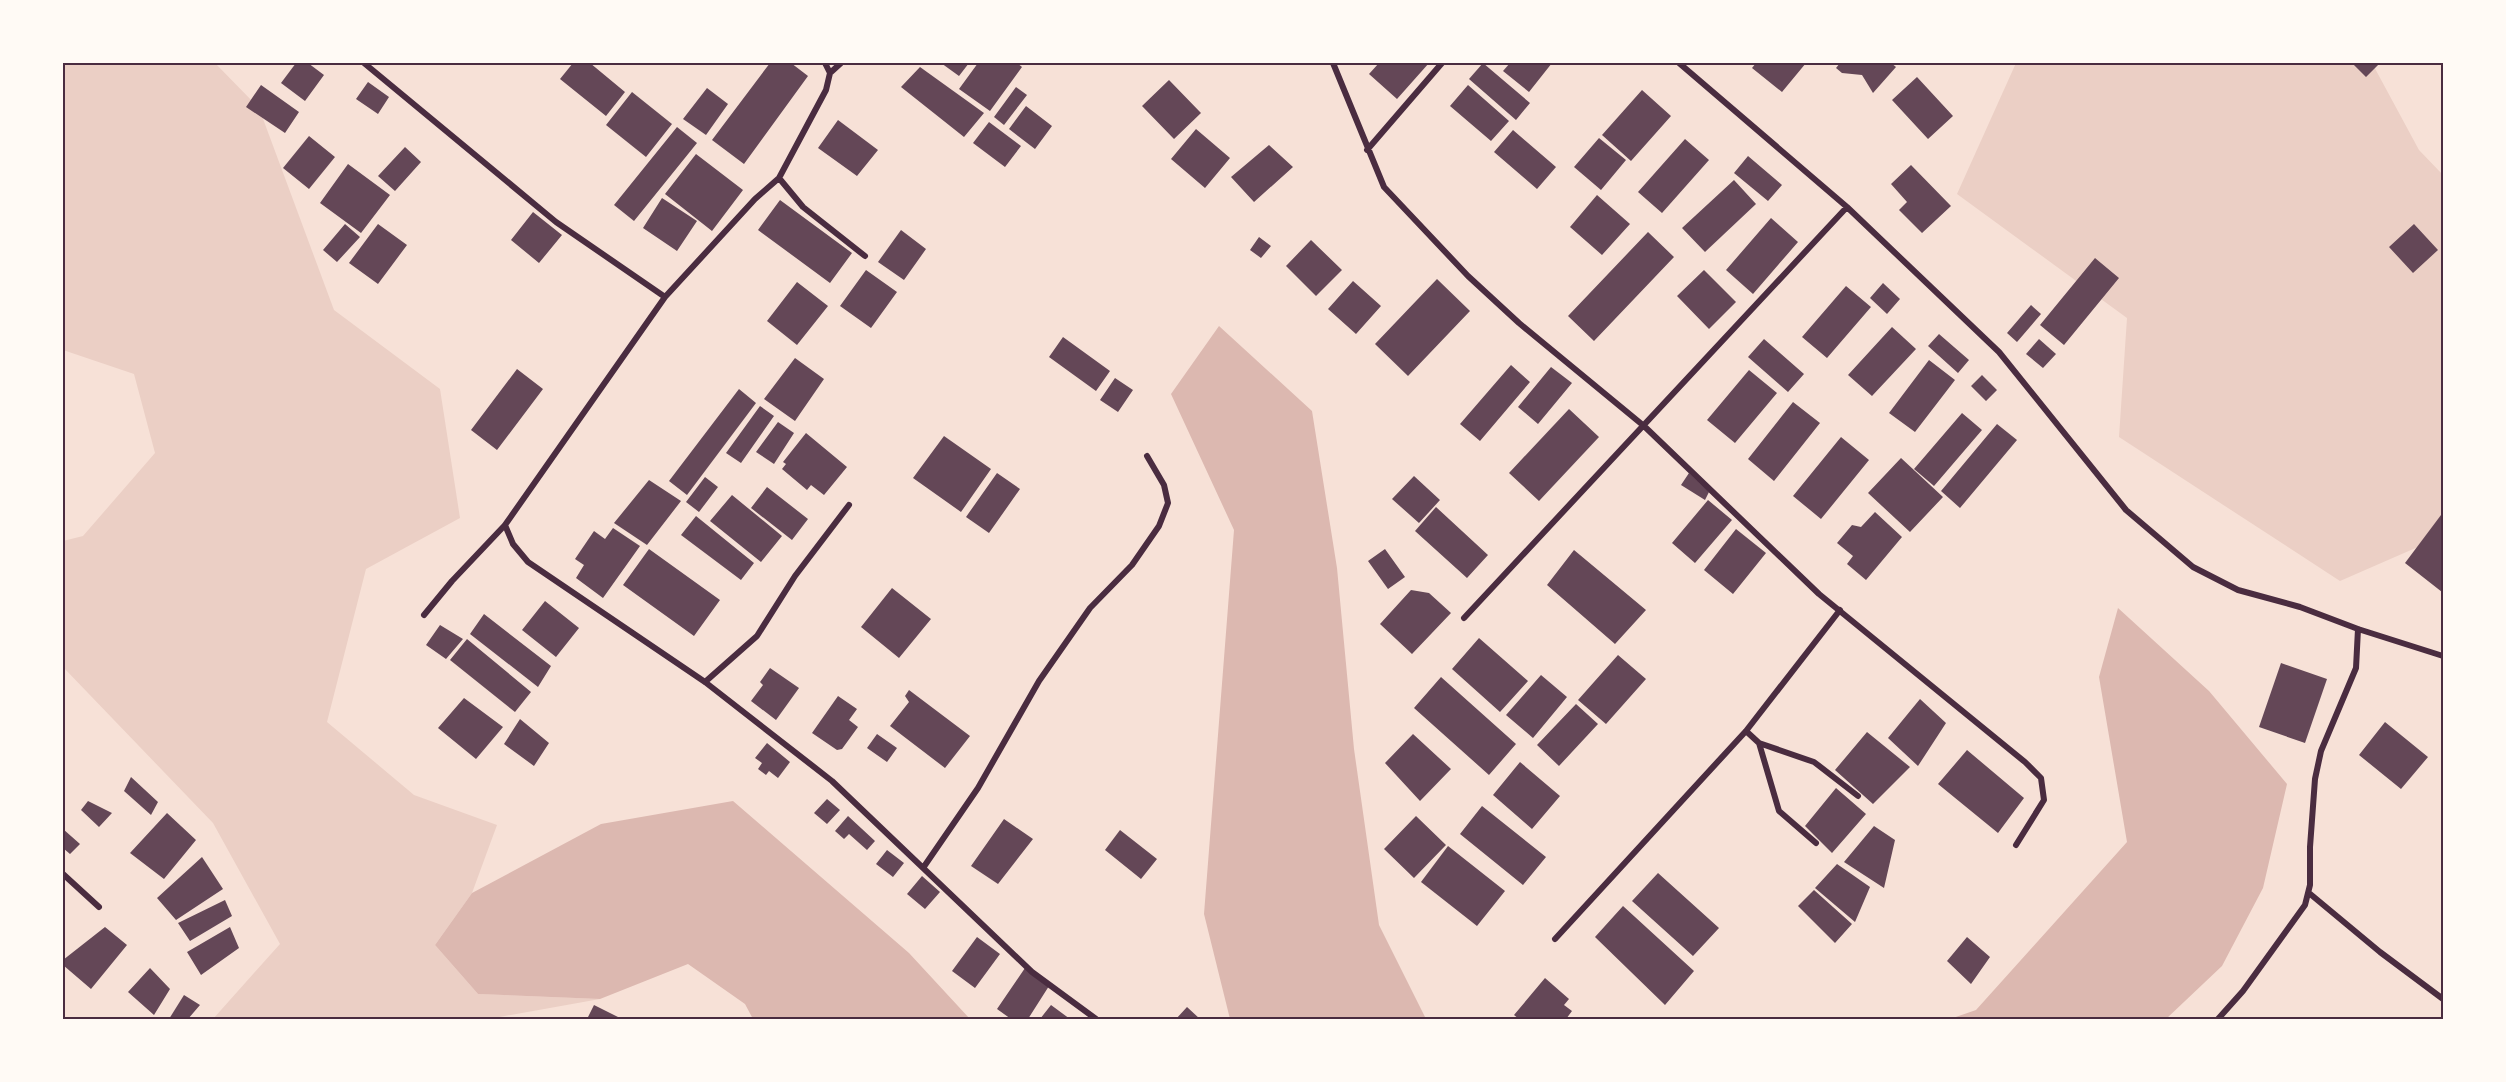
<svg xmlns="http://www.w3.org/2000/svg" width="2506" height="1082" font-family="'Work Sans',sans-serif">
  <rect width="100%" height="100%" fill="#f7e1d7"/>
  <path fill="#ebcfc5" d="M63,63H215L259,108L334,310L440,389L460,518L366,569L327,722L414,795L497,825L472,893L435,945L478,994L600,999L488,1019H213L280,944L213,823L63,667V541L83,536L155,453L134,374L63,350Z
    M2016,63H2372L2419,150L2443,175V536L2340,581L2119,437L2127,318L1957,194Z"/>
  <path fill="#dcb8b0" d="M1219,326L1312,411L1337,568L1354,749L1379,925L1426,1019H1230L1204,914L1234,530L1171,394Z
    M2118,608L2209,691L2287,784L2263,888L2222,966L2166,1019H1950L1976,1010L2127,842L2099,677Z
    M733,801L909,953L970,1019H753L745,1004L688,964L600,999L478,994L435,945L472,893L601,824Z"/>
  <path fill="#644757" d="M296,63H308L324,75L305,101L281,83Z
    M573,63H590L625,92L606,116L560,79Z
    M770,63H791L808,76L744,164L712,140Z
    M941,63H969L959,76Z
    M978,63H1017L1022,67L990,111L959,89Z
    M1379,63H1429L1397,99L1369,74Z
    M1483,63L1530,103L1516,120L1469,79Z
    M1510,63H1552L1529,92L1503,71Z
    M1756,63H1806L1782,92L1752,68Z
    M1840,63H1891L1896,67L1873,93L1862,75L1842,73L1836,68Z
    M2352,63H2380L2366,77Z
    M920,67L984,113L964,137L901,87Z
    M1917,77L1953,116L1928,139L1892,100Z
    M1169,80L1201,113L1174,139L1142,106Z
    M368,82L389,97L378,114L356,99Z
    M261,85L299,112L285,133L246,107Z
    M1468,85L1509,121L1491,141L1450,106Z
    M1016,87L1027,95L1004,125L994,117Z
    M707,88L728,104L706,135L683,119Z
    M1642,90L1671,116L1631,161L1602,135Z
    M632,92L672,124L646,157L606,125Z
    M1026,106L1052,126L1035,149L1009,129Z
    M838,120L878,150L857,176L818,148Z
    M989,122L1021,146L1005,167L973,143Z
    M677,127L697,143L634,221L614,205Z
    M1196,129L1230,158L1205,188L1171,159Z
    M1513,130L1556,167L1537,189L1494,152Z
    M309,136L335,157L309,189L283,168Z
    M1599,138L1626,160L1601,190L1574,167Z
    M1685,139L1709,160L1662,213L1638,192Z
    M1269,145L1293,167L1254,202L1231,177Z
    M405,147L421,162L395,191L378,176Z
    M696,154L743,190L712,231L665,194Z
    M1748,156L1782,185L1768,201L1734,173Z
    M348,164L390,195L361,233L320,203Z
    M1911,165L1951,206L1922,233L1899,210L1907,202L1891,184Z
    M1734,180L1756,204L1705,252L1682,228Z
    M1597,195L1630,224L1602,255L1570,227Z
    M662,198L697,221L677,251L643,228Z
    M780,200L852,253L830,283L758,230Z
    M533,212L562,235L539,263L511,240Z
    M1771,218L1798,242L1753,294L1726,270Z
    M345,224L360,237L337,262L323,250Z
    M378,224L407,245L378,284L349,263Z
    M2414,224L2438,250L2413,273L2389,247Z
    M901,230L926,249L904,280L878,262Z
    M1648,232L1674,257L1594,341L1568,316Z
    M1259,237L1271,246L1261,258L1250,250Z
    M1311,240L1342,270L1316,296L1286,266Z
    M2095,258L2119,278L2064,345L2040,325Z
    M866,270L897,292L871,328L840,306Z
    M1704,270L1736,302L1709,329L1677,296Z
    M1437,279L1470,311L1408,376L1375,344Z
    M1353,281L1381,306L1356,334L1328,309Z
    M797,282L828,306L797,345L767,321Z
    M1883,283L1900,299L1887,314L1870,298Z
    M1846,286L1871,307L1827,358L1802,337Z
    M2031,305L2041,314L2017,342L2007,333Z
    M1892,327L1916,349L1872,396L1848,375Z
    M1939,334L1969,360L1958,373L1928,346Z
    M1063,337L1110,371L1096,391L1049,357Z
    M1764,339L1804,374L1788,392L1748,357Z
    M2039,339L2056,354L2043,368L2026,354Z
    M795,358L824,379L795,421L764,399Z
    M1929,360L1955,380L1915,432L1889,413Z
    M1511,365L1530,382L1480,441L1460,424Z
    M1551,367L1572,383L1538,424L1518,407Z
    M517,369L543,389L497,450L471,430Z
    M1749,370L1777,393L1735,443L1707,420Z
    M1982,375L1997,390L1986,401L1971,386Z
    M1115,378L1133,390L1118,412L1100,400Z
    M739,389L756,403L687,495L669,481Z
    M1793,402L1820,423L1774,481L1748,459Z
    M760,406L774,416L741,463L726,453Z
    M1569,409L1599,437L1539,501L1509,473Z
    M1962,413L1982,430L1934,486L1914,469Z
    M778,422L794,433L774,464L756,452Z
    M1997,424L2017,440L1960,508L1941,491Z
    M806,433L847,467L824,495L811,485L807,490L782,469L786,464L783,462Z
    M944,436L991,469L961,512L913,478Z
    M1841,437L1869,460L1821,519L1793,496Z
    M1901,458L1943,497L1910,532L1868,493Z
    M997,473L1020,489L989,533L966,517Z
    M1689,473L1709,492L1705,500L1681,485Z
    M1414,476L1440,500L1419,523L1392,499Z
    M705,477L718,487L699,512L686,502Z
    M649,480L681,501L647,545L614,523Z
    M767,487L808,519L792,540L751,508Z
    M732,495L782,536L761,562L710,521Z
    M1708,500L1732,520L1695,563L1672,543Z
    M1436,507L1488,555L1467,578L1415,531Z
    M1875,512L1902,537L1866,580L1847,564L1853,556L1837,543L1852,525L1861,527Z
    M2441,515L2443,516L2442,592L2405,563Z
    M696,516L754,563L741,580L681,535Z
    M613,528L640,546L603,598L576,578L584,565L575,559L594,531L605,539Z
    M1736,529L1766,553L1733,594L1704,570Z
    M649,549L720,600L694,636L623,585Z
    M1385,549L1405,577L1388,589L1368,561Z
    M1574,550L1646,610L1615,644L1547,585Z
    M892,588L931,619L899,658L861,627Z
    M1411,590L1429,593L1451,613L1412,654L1380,624Z
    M545,601L579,628L556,657L522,630Z
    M484,614L551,666L538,687L470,634Z
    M440,625L463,639L446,659L426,645Z
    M1479,638L1528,681L1500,712L1452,669Z
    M467,639L531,692L515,712L450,660Z
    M1618,655L1646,679L1606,724L1578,700Z
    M2281,663L2327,679L2305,743L2259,727Z
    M770,668L799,688L776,720L751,701L763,685L760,682Z
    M1541,675L1567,697L1533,738L1506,715Z
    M1441,677L1516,744L1489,775L1414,708Z
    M909,690L970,736L945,768L890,726L909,702L905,696Z
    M838,696L857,709L849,720L858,727L842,749L837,750L812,733Z
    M464,698L503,727L476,759L438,728Z
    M1920,699L1946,723L1918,766L1888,738Z
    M1576,704L1598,724L1559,766L1537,745Z
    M520,719L549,743L534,766L504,744Z
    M2385,722L2428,757L2401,789L2359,755Z
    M1867,732L1910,767L1873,804L1835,770Z
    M877,734L897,748L887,762L867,748Z
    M1413,734L1451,769L1420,801L1385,763Z
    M767,743L790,762L778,778L769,771L766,775L758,769L762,763L755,758Z
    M1967,750L2024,798L1998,833L1938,784Z
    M1520,762L1560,796L1532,829L1493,795Z
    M131,777L158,802L151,815L124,791Z
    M1836,788L1866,814L1832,853L1805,826Z
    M827,799L840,810L827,824L814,813Z
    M88,801L112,813L99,827L81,810Z
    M1482,806L1546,857L1523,885L1460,834Z
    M167,813L196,840L164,879L130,853Z
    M848,816L875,841L867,850L849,834L844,839L835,831Z
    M1416,816L1446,845L1414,878L1384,849Z
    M1004,819L1033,839L998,884L971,866Z
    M1874,826L1895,840L1884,888L1844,862Z
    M63,829L80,844L70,854L63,848Z
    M1120,830L1157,859L1141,879L1105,850Z
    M1448,846L1505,891L1477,926L1421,882Z
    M887,850L904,863L893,877L876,864Z
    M202,857L223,889L176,920L157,898Z
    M1837,864L1870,887L1855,922L1815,888Z
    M1658,873L1719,928L1693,956L1632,901Z
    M922,876L940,892L925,909L907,894Z
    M1814,890L1852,924L1835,943L1798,906Z
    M225,900L232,916L190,941L178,923Z
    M1623,906L1694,971L1665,1005L1595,937Z
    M105,927L127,945L91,989L63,965V960Z
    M230,927L239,948L201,975L187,952Z
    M977,937L1000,954L975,988L952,971Z
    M1967,937L1990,957L1971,984L1947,961Z
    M150,968L170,989L154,1015L128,992Z
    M1025,968L1049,986L1028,1019H1011L997,1009Z
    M1545,978L1569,999L1564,1005L1572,1011L1566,1019H1519L1514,1015Z
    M184,995L200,1005L188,1019H169Z
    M594,1005L622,1019H587Z
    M1051,1005L1070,1019H1040Z
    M1187,1007L1200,1019H1176Z"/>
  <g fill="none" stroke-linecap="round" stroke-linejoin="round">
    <path stroke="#4a2c40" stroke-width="6" d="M364,63L556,222L665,297
      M825,63L830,73
      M1333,63L1384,187L1468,276L1519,323L1644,426L1819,594L2025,762L2041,778L2044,800L2016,845
      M1679,63L1847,207L1999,352L2126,510L2193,567L2238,590L2300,607L2358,629L2443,656
      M1367,150L1442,63
      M779,178L803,207L865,256
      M505,525L513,544L528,562L705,682L832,781L1032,972L1096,1019
      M424,615L452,581L505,525L665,297L755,199L779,178L826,90L830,73L841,63
      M1464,618L1847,207
      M705,682L757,636L795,576L849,505
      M1746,731L1759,743L1814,762L1858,796
      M1759,743L1779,811L1816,843
      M923,868L978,788L1039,681L1090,608L1132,565L1159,526L1168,503L1164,485L1147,456
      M63,874L99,907
      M2309,893L2380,952L2443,999
      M1555,939L1746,731L1840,610
      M2218,1019L2243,991L2305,905L2310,885V847L2315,779L2321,751L2356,668L2358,629"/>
  </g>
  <rect width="2506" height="1082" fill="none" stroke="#fffaf5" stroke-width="129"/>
  <rect x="64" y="64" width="2378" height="954" fill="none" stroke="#4a2c40" stroke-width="2"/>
</svg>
